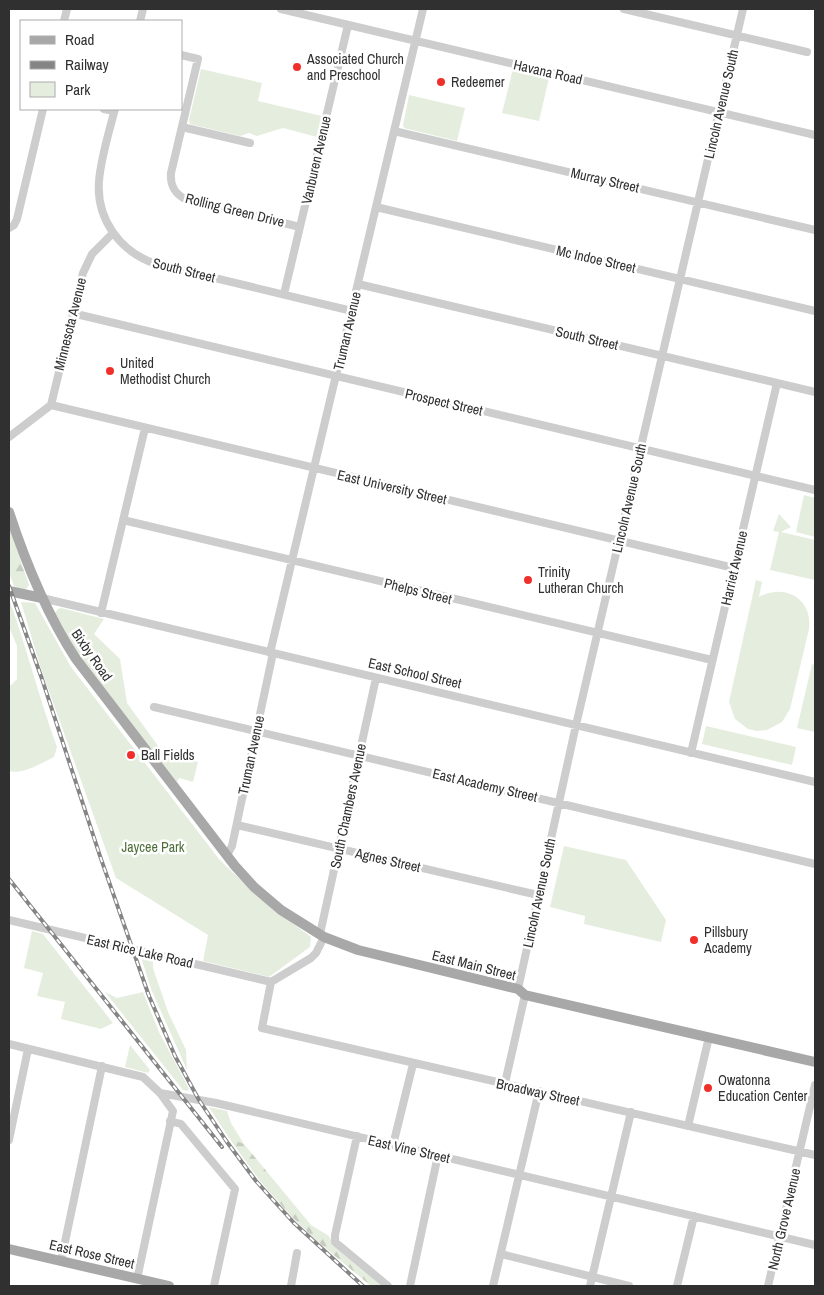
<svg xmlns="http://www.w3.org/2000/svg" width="824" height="1295" font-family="'Archivo Narrow',sans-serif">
  <defs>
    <pattern id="forest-firs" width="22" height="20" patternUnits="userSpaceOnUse" patternTransform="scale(1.25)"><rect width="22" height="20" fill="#e5eede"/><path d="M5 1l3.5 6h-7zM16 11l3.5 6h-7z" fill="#c5ccbf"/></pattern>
  </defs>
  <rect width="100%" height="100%" fill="#fff"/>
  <path fill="#e5eede" d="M201,69L262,83L258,101L322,116L317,137L283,128L257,136L249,133L240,136L190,124L189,120Z
    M513,69L549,78L539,121L502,113Z
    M409,95L465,108L457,141L404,128L403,125Z
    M804,495L815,498V537L796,532Z
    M779,514L791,527L781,532L815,540V580L770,570L779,532L773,531Z
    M756,580L762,582L759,597C784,583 813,598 809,629L790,709L782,722L767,730L757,731L748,729L735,719L729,702Z
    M9,599C27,648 39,698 57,747L54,757C42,763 22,775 9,771V686L11,685L17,679V646L9,627Z
    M21,602L35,603L71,667L219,859C248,888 278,913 311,937L310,947L269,977L203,961L208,935L116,878L41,669Z
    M61,608L104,619L94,634L120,659L127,703L164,754L198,762L193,782L179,778L177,782L90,671L75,649L55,613L58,609Z
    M812,664L815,665V732L797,728Z
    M706,726L796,747L792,765L702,744Z
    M564,846L626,860L666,920L661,942L584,924L585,916L550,907Z
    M32,931L43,934L113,1023L101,1029L61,1019L65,1002L37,996L43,973L24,968Z
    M141,957L153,959V968L168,1012L186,1050L187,1070L151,989Z
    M105,992L117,998L143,992L159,1032L187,1085L189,1089L187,1091L183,1090Z
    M130,1045L150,1070L148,1073L125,1067Z
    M209,1107L227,1111L231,1123L244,1144L229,1138Z"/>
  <path fill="url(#forest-firs)" d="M9,527L29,585L26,589L22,590L14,586L9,573Z
    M229,1138L244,1144L311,1225L329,1236L333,1244L385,1286H371L317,1241L291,1216L260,1181Z"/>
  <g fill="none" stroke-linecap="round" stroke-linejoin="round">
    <path stroke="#cdcdcd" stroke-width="8" d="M281,9L815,135
      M624,9L807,52
      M64,21L67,9
      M140,21L143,9
      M181,55L198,59L171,173C170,185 174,193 185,199L300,227
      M104,109L114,111
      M115,109C109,132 101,157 99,181C96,219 120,252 156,264L352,311
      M182,127L250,143
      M394,131L815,230
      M376,207L815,311
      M9,228L14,225L17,219L43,109
      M358,284L815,392
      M284,294L348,25
      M72,313L815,490
      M51,405L734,568
      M51,405L83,273L92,254L113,233
      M9,437L51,405
      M123,520L712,660
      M42,598L815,782
      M101,613L145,428
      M270,653L423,9
      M154,707L815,864
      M691,753L777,383
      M237,825L538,895
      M227,855L232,846L273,653
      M9,920L271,982
      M320,934L376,678
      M271,982L262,1028L815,1155
      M271,982L311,958L316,953L324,937
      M518,989L576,725L743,9
      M9,1044L143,1077L160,1093L216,1103L815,1245
      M505,1083L525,995
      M170,1121L181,1124L235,1189L214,1286
      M688,1126L709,1037
      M357,1136L335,1235V1242L388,1286
      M9,1140L28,1049
      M393,1145L413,1064
      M501,1254L629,1286
      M61,1261L102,1066
      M137,1279L173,1111L160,1093
      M291,1286L297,1253
      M410,1286L438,1155
      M493,1286L539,1091
      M590,1286L631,1112
      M677,1286L694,1216
      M768,1286L815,1085"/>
    <path stroke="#a8a8a8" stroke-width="10" d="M9,512C26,564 46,613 76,659L235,866L254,887L281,910L324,937L358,950L518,989L525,995L815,1062
      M9,591L42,598
      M9,1249L169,1286"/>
    <defs>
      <path id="rail" d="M9,586L42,679L100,856L149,996L175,1056L199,1100L227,1142L256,1181L294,1223L363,1286
        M9,879L222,1147"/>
    </defs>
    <use href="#rail" stroke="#858585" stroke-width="4"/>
    <use href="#rail" stroke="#fff" stroke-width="2" stroke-dasharray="5.5" stroke-linecap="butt"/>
  </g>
  <g fill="#f02f2a" stroke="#fff" stroke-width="2">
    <circle cx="297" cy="67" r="5"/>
    <circle cx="441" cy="82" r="5"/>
    <circle cx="110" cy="371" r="5"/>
    <circle cx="528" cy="580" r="5"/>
    <circle cx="131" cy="755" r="5"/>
    <circle cx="694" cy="940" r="5"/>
    <circle cx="708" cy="1088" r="5"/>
  </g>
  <g text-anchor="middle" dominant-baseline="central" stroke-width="5" stroke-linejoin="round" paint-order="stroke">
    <g font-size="14" fill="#303030" stroke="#fff" text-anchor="start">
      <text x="307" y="59">Associated Church<tspan x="307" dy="16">and Preschool</tspan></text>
      <text x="451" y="82">Redeemer</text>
      <text x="120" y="363">United<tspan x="120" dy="16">Methodist Church</tspan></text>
      <text x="538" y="572">Trinity<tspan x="538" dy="16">Lutheran Church</tspan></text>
      <text x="141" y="755">Ball Fields</text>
      <text x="704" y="932">Pillsbury<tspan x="704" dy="16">Academy</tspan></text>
      <text x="718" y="1080">Owatonna<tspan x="718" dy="16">Education Center</tspan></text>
    </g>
    <g font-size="14" fill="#303030" stroke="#fff">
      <text transform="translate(548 72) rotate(13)">Havana Road</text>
      <text transform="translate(721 104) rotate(-77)">Lincoln Avenue South</text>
      <text transform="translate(316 160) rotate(-77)">Vanburen Avenue</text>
      <text transform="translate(605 180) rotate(13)">Murray Street</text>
      <text transform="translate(235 210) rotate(14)">Rolling Green Drive</text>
      <text transform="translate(596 259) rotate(13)">Mc Indoe Street</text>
      <text transform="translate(184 270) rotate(14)">South Street</text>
      <text transform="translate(70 324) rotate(-76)">Minnesota Avenue</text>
      <text transform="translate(347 331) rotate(-77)">Truman Avenue</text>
      <text transform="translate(587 338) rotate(13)">South Street</text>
      <text transform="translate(444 402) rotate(13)">Prospect Street</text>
      <text transform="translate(392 487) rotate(13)">East University Street</text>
      <text transform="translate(629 498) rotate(-77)">Lincoln Avenue South</text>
      <text transform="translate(734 568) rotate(-77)">Harriet Avenue</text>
      <text transform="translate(418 591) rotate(14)">Phelps Street</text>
      <text transform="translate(92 655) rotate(55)">Bixby Road</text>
      <text transform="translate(415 673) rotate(13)">East School Street</text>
      <text transform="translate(251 755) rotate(-78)">Truman Avenue</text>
      <text transform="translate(485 785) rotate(13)">East Academy Street</text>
      <text transform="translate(348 806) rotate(-78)">South Chambers Avenue</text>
      <text transform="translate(388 860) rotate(13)">Agnes Street</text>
      <text transform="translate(539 893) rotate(-78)">Lincoln Avenue South</text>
      <text transform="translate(140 951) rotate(13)">East Rice Lake Road</text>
      <text transform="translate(474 965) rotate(14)">East Main Street</text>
      <text transform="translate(538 1092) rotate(12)">Broadway Street</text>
      <text transform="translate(409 1149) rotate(13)">East Vine Street</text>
      <text transform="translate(784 1219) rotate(-77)">North Grove Avenue</text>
      <text transform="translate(92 1254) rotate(13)">East Rose Street</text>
    </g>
    <g font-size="14" fill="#4e6f3a" stroke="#fff">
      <text x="153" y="847">Jaycee Park</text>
    </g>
  </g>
  <rect width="824" height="1295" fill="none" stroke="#303030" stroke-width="20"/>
  <rect x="20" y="20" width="162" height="90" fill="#ffffff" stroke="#acacac"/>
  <rect x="30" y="36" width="25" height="8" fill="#a8a8a8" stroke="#acacac"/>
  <text x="65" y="45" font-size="15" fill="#303030">Road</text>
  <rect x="30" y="61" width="25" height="8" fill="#858585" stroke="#acacac"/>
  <text x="65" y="70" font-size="15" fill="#303030">Railway</text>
  <rect x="30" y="82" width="25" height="15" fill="#e5eede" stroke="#acacac"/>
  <text x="65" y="95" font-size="15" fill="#303030">Park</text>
</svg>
